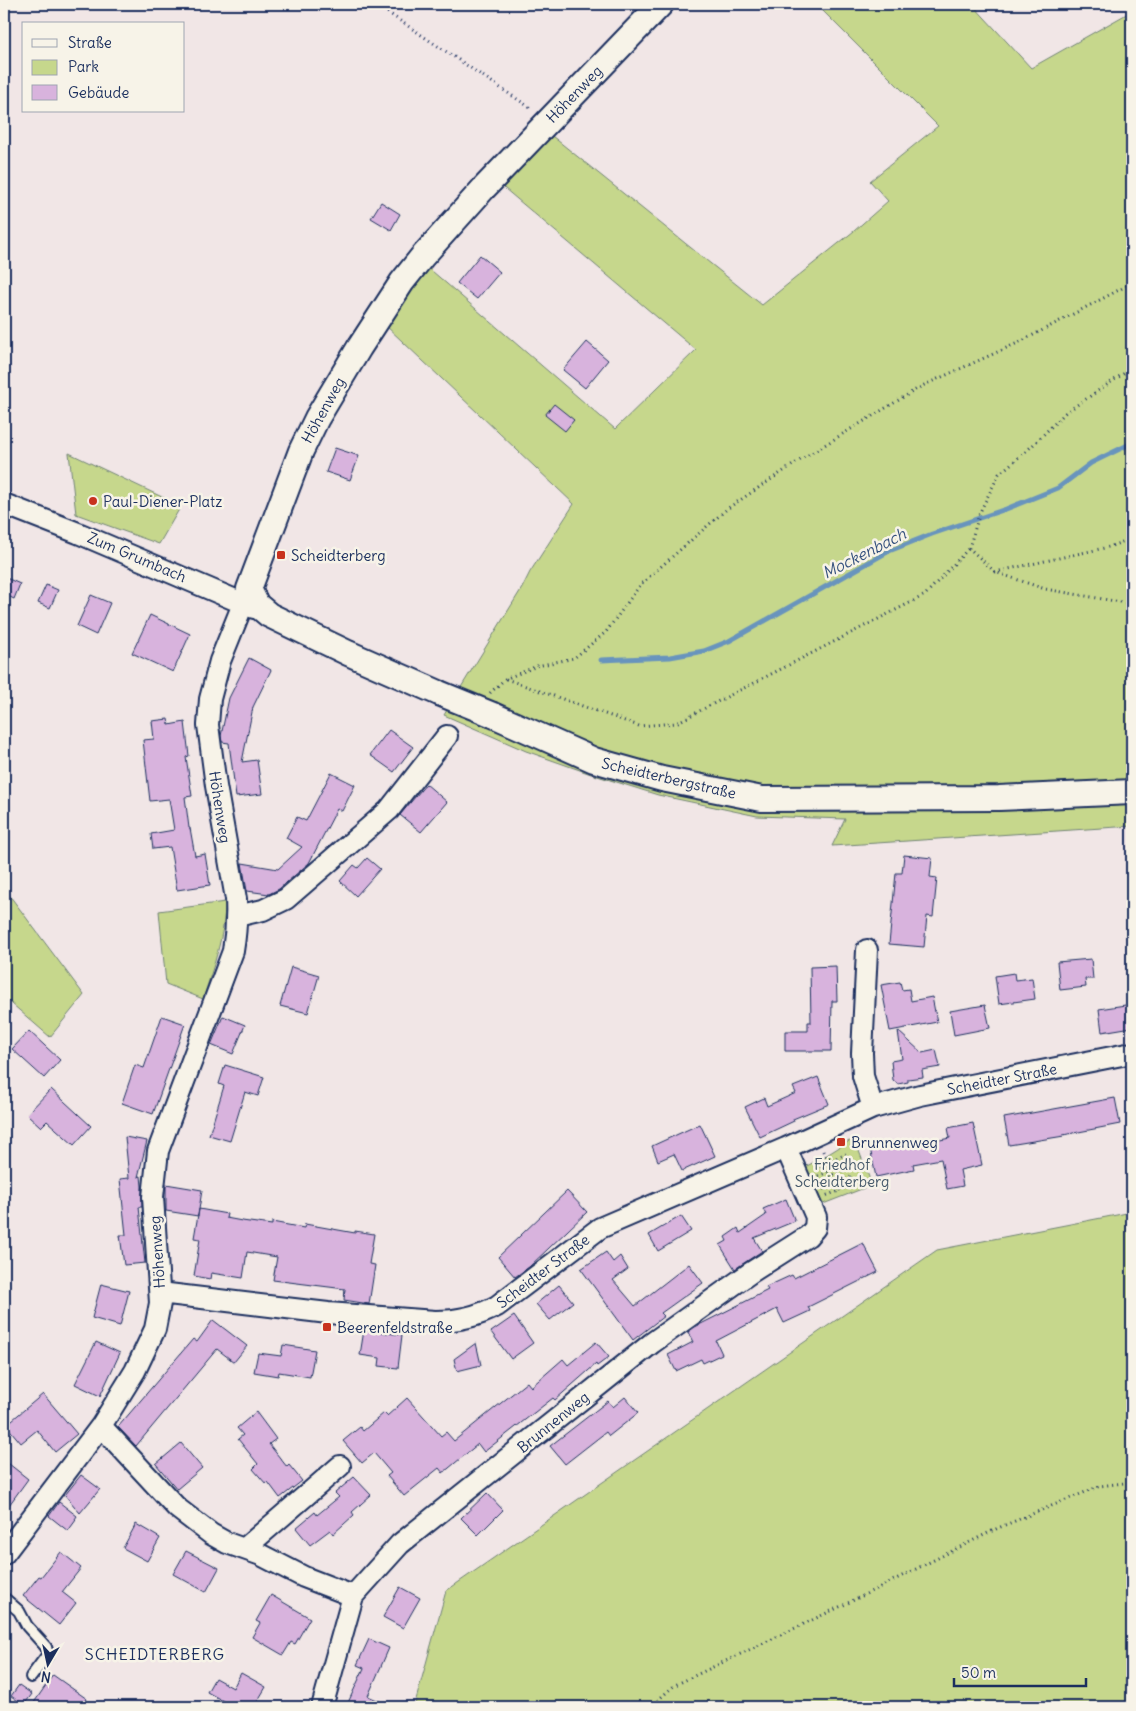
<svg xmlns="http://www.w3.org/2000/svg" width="1136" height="1711" font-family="Delius,sans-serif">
  <rect width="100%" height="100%" fill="#f1e6e6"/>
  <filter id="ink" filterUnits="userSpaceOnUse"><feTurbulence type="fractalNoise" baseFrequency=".02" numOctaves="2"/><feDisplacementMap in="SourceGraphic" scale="10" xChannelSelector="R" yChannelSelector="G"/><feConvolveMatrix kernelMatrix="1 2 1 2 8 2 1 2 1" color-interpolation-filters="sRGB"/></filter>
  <g filter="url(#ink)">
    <path fill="#c6d78c" stroke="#708375" d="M816,4H972L1031,68L1132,11V826L832,846L845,819L757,816L658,795L591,774L526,751L444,715L522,588L530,572L574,504L384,324L425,265L615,429L696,350L498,183L547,132L762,305L854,231L888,201L870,181L938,126Z
      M69,453L181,506L159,544L76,514Z
      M4,888L84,995L50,1037L4,997Z
      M225,902C225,936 213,967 203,999L166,984L159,911Z
      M854,1138L872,1185L818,1206L803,1168L822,1158Z
      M1132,1212V1707H414L446,1591L937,1250Z"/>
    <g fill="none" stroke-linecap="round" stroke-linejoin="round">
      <path stroke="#6894bd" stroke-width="5" d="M601,660L670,657L704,651L729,641L889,551L932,534L1006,509L1058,488L1091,463L1132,443"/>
    </g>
    <path fill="#d8b3dd" stroke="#1b2f5e" d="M381,202L400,214L391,230L371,218Z
      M480,255L500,272L477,299L457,283Z
      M587,342L608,360L585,388L563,370Z
      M554,404L574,420L565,431L545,415Z
      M335,448L359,456L350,480L326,472Z
      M4,577L20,584L14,599L4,594Z
      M46,585L58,590L50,608L38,603Z
      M91,595L110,603L96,635L77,626Z
      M150,615L190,634L173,672L132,653Z
      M249,658L271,670L253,707L242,762L257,760L262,794L236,797L229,743L222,742L221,736L229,698Z
      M168,719L169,725L185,722L189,756L186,757L192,796L185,797L189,828H190L195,856L205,854L210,885L177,890L170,847L153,849L151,834L174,830L169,799L150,801L143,740L154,739L152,721Z
      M389,730L413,747L394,772L370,755Z
      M331,773L355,785L342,811L337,809L309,863L279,889L269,894L247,891L242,863L278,869L302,847L286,838L297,817L306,821Z
      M426,784L447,802L421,832L400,815Z
      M904,855L932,858L930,877L937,878L933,917L927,916L924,947L889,944L896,873H902Z
      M367,858L380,869L356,896L340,881L354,865L358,868Z
      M1091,959L1093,979H1085L1086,987L1060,990L1057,962Z
      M836,966L837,1001H832L831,1051H785V1031H808V1022H811L810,967Z
      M291,967L319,975L308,1013L280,1006Z
      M1014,973L1015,980L1032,978L1035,999L999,1004L995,976Z
      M900,982L902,990L909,989L911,1001L932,997L937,1022L890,1031L881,985Z
      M1132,1004V1027L1102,1032L1099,1009Z
      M985,1005L990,1028L954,1035L950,1011Z
      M162,1016L185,1024L153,1114L122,1103L135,1065L144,1068Z
      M223,1016L245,1025L233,1054L211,1045Z
      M29,1031L60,1060L44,1078L12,1049Z
      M898,1031L922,1053L936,1050L940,1067L922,1070L923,1077L908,1079V1082L898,1084L893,1080L891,1061L902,1059Z
      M225,1065L264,1077L258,1096L245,1092L230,1141L209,1135L224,1086L219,1084Z
      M818,1077L829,1104L793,1119L794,1121L760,1137L745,1107L764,1098L767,1106L796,1093L793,1087Z
      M51,1089L91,1126L74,1145L47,1121L41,1127L27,1114Z
      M1115,1098L1120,1124L1063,1135L1064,1136L1009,1145L1004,1118Z
      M973,1123L982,1165L960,1170L963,1186L947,1189L941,1159L913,1164L914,1169L876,1177L870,1148L908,1140L910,1146L950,1138L948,1128Z
      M700,1124L715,1156L682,1171L674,1154L658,1161L652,1146Z
      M125,1137L147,1141L138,1177L141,1176L142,1186V1207H139L145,1263L124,1265L120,1235H126L120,1179L129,1178Z
      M166,1184L202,1190L198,1216L166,1211Z
      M567,1191L587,1212L529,1267L515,1277L498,1257Z
      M786,1199L795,1221L754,1238L762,1251L735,1269L720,1245L727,1241L725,1237L738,1228L740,1233L766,1215L763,1209Z
      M199,1209L227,1214L226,1218L242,1221L272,1225V1222L304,1228L305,1224L355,1233V1231L374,1234L369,1264L375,1265L369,1304L344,1300L345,1289L273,1280L277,1257L247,1252L243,1278L211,1273L210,1279L194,1276L200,1239L194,1238Z
      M681,1216L691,1231L658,1251L649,1235Z
      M863,1243L878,1272L808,1307L810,1311L784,1323L777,1309L716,1341L722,1354L703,1363L701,1359L676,1371L668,1355L693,1342L688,1332L695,1327L768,1290L766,1287L792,1275L794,1278Z
      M606,1252L613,1262L620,1256L628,1269L613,1280L635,1306L689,1264L703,1283L661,1313L664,1316L633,1340L581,1269Z
      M101,1284L129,1291L120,1326L92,1318Z
      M559,1285L573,1302L550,1320L536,1304Z
      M514,1316L533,1343L511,1359L491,1332Z
      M213,1320L247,1346L234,1362L217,1349L136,1446L118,1427L193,1339L197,1342Z
      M364,1330L402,1335L398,1368L379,1366L380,1358L360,1355Z
      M96,1342L120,1353L100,1396L75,1384Z
      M596,1342L609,1357L597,1366L596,1364L555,1400L553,1398L484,1452L478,1444L443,1473L439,1468L404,1496L387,1476L391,1473L374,1453L362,1463L343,1441L360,1427L363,1431L384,1413L387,1416L407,1398L441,1436L446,1432L454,1441L527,1382L531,1387L563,1359L568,1365Z
      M476,1343L481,1365L457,1371L454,1359Z
      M283,1345L315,1350L310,1377L279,1372L278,1376L254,1372L258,1353L281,1356Z
      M43,1394L77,1434L55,1452L37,1430L21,1443L6,1425Z
      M625,1397L638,1413L609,1436L606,1432L565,1464L550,1446L608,1401L613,1407Z
      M256,1412L276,1439L269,1444L287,1467L289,1465L302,1481L280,1498L268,1482L266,1484L253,1469L258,1464L238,1439L243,1435L237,1428Z
      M181,1443L202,1468L177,1489L156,1464Z
      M4,1460L28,1479L4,1512Z
      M81,1475L100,1489L80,1513L65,1495Z
      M354,1477L371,1495L352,1512L354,1515L333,1534L330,1530L310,1545L296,1528L315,1512L317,1515L339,1497L335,1493Z
      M487,1493L503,1510L478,1535L461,1518Z
      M59,1502L77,1516L75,1519L76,1520L68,1531L49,1516Z
      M136,1524L160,1538L147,1561L123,1548Z
      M186,1551L219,1568L206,1592L173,1574Z
      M61,1552L81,1568L62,1592L76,1603L59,1625L23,1596L39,1576L41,1577Z
      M400,1587L420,1598L403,1628L383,1617Z
      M271,1595L310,1618L295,1644L291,1642L283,1655L252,1637L260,1623L256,1621Z
      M369,1639L389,1648L368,1696L393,1707H346L364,1668L357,1665Z
      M241,1673L266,1687L254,1707H234L207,1692L215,1678L233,1688Z
      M53,1675L87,1699L81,1707H31Z
      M19,1685L32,1694L24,1705L11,1696Z"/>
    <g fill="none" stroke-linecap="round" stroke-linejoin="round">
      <defs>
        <path id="service" d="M4,1598L19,1611L27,1626L46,1647L48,1654L31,1677"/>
        <path id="minor" d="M4,504L78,533L254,608
          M237,916L263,910L286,899L389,810L447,736
          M867,950L862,1053L863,1076L873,1108
          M160,1293L328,1313L435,1321C458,1321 477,1317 497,1306L600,1228L786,1148L873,1108L920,1095L1132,1053
          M101,1426L177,1508L211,1534L227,1543L261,1555L304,1577L353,1596
          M244,1549L340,1466
          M4,1554L101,1426L135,1371L155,1329L160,1303L153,1197L158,1151L233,951C236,933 237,917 236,899L216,786L208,725L210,699L220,661L249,589
          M322,1707L353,1596L400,1544L652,1343L750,1273L808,1236L815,1228L816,1217L786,1148"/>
        <path id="tertiary" d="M439,693L348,653L269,615L257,605L249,589L301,451L317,418L359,348L402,282L422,257L483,189L661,4
          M493,715L594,760L662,779L762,799L999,798L1132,792"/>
      </defs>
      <use href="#service" stroke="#1b2f5e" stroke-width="14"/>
      <use href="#minor" stroke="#1b2f5e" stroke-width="24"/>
      <use href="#tertiary" stroke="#1b2f5e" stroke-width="28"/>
      <path stroke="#1b2f5e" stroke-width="3" stroke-dasharray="1 4" stroke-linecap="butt" d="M375,4L532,109
        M1132,368L1065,413L1032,446L999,474L980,512L969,548L995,572L1045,589L1132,604
        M995,572L1109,547L1132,538
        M506,679L639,726L676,723L925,595L969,548
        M490,693L505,679L537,666L574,658L606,632L641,584L728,508L808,455L922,386L1022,341L1132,283
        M823,1151L839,1191L825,1196
        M827,1162L846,1154
        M815,1169L828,1164
        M830,1169L848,1161
        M833,1175L851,1168
        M818,1176L831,1171
        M820,1182L834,1177
        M836,1183L853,1176
        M823,1189L837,1185
        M839,1190L856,1183
        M650,1707L675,1685L850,1602L998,1528L1100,1486L1132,1482"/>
      <use href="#service" stroke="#f7f3e8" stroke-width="10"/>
      <use href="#minor" stroke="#f7f3e8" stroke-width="20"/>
      <use href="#tertiary" stroke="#f7f3e8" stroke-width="24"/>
      <defs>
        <path id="tertiary-bridge" d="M439,693L493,715"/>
      </defs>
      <use href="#tertiary-bridge" stroke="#1b2f5e" stroke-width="28" stroke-linecap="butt"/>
      <use href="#tertiary-bridge" stroke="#f7f3e8" stroke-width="24"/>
    </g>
  </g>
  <g fill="#c8321e" stroke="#f7f3e8" stroke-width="2">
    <circle cx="93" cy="501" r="5"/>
    <rect x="276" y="550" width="10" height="10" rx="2.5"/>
    <rect x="836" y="1137" width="10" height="10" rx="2.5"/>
    <rect x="322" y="1322" width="10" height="10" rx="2.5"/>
  </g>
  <g text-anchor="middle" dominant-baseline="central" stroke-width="5" stroke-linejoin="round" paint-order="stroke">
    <g font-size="15" fill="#1b2f5e" stroke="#f7f3e8">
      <text transform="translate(574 94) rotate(-46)">Höhenweg</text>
      <text transform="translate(323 410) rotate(-61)">Höhenweg</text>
      <text transform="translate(137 557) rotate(23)">Zum Grumbach</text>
      <text transform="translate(669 778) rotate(13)">Scheidterbergstraße</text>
      <text transform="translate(220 807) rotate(81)">Höhenweg</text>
      <text transform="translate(1002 1079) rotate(-11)">Scheidter Straße</text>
      <text transform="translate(157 1252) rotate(-94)">Höhenweg</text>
      <text transform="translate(543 1271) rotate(-37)">Scheidter Straße</text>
      <text transform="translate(553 1422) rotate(-39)">Brunnenweg</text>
    </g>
    <g font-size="15" fill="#1b2f5e" stroke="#f7f3e8" text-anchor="start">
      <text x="103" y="501">Paul-Diener-Platz</text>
      <text x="291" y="555">Scheidterberg</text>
      <text x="851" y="1142">Brunnenweg</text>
      <text x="337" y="1327">Beerenfeldstraße</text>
    </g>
    <g font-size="15" fill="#46596a" stroke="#f7f3e8">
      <text x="842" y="1164">Friedhof<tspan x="842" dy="17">Scheidterberg</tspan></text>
    </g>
    <g font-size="16" font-style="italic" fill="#35517e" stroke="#f7f3e8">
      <text transform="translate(864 553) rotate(-27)">Mockenbach</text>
    </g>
    <g font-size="16" letter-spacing="1" fill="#1b2f5e" stroke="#f7f3e8">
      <text x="155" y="1654">SCHEIDTERBERG</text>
    </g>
  </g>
  <rect width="1136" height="1711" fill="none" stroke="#f7f3e8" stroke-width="20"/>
  <rect x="10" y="10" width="1116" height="1691" fill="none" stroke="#1b2f5e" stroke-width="2" filter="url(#ink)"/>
  <rect x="22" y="22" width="162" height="90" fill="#f7f3e8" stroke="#9fa5b1"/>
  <rect x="32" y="39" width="25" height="8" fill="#f7f3e8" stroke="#9fa5b1"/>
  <text x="68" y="48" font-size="15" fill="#1b2f5e">Straße</text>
  <rect x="32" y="60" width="25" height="15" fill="#c6d78c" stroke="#9fa5b1"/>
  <text x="68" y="72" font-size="15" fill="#1b2f5e">Park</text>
  <rect x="32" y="85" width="25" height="15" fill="#d8b3dd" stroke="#9fa5b1"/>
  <text x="68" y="98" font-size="15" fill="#1b2f5e">Gebäude</text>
  <g transform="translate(48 1664) rotate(189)" stroke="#f7f3e8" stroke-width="4" paint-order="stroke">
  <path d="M0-4L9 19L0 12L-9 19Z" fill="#1b2f5e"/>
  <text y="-8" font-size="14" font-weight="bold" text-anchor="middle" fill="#1b2f5e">N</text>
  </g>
  <path d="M954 1678v8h132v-8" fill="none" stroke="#1b2f5e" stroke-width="2.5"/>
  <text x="961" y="1678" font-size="15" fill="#1b2f5e" stroke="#f7f3e8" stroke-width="4" paint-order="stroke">50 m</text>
</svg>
